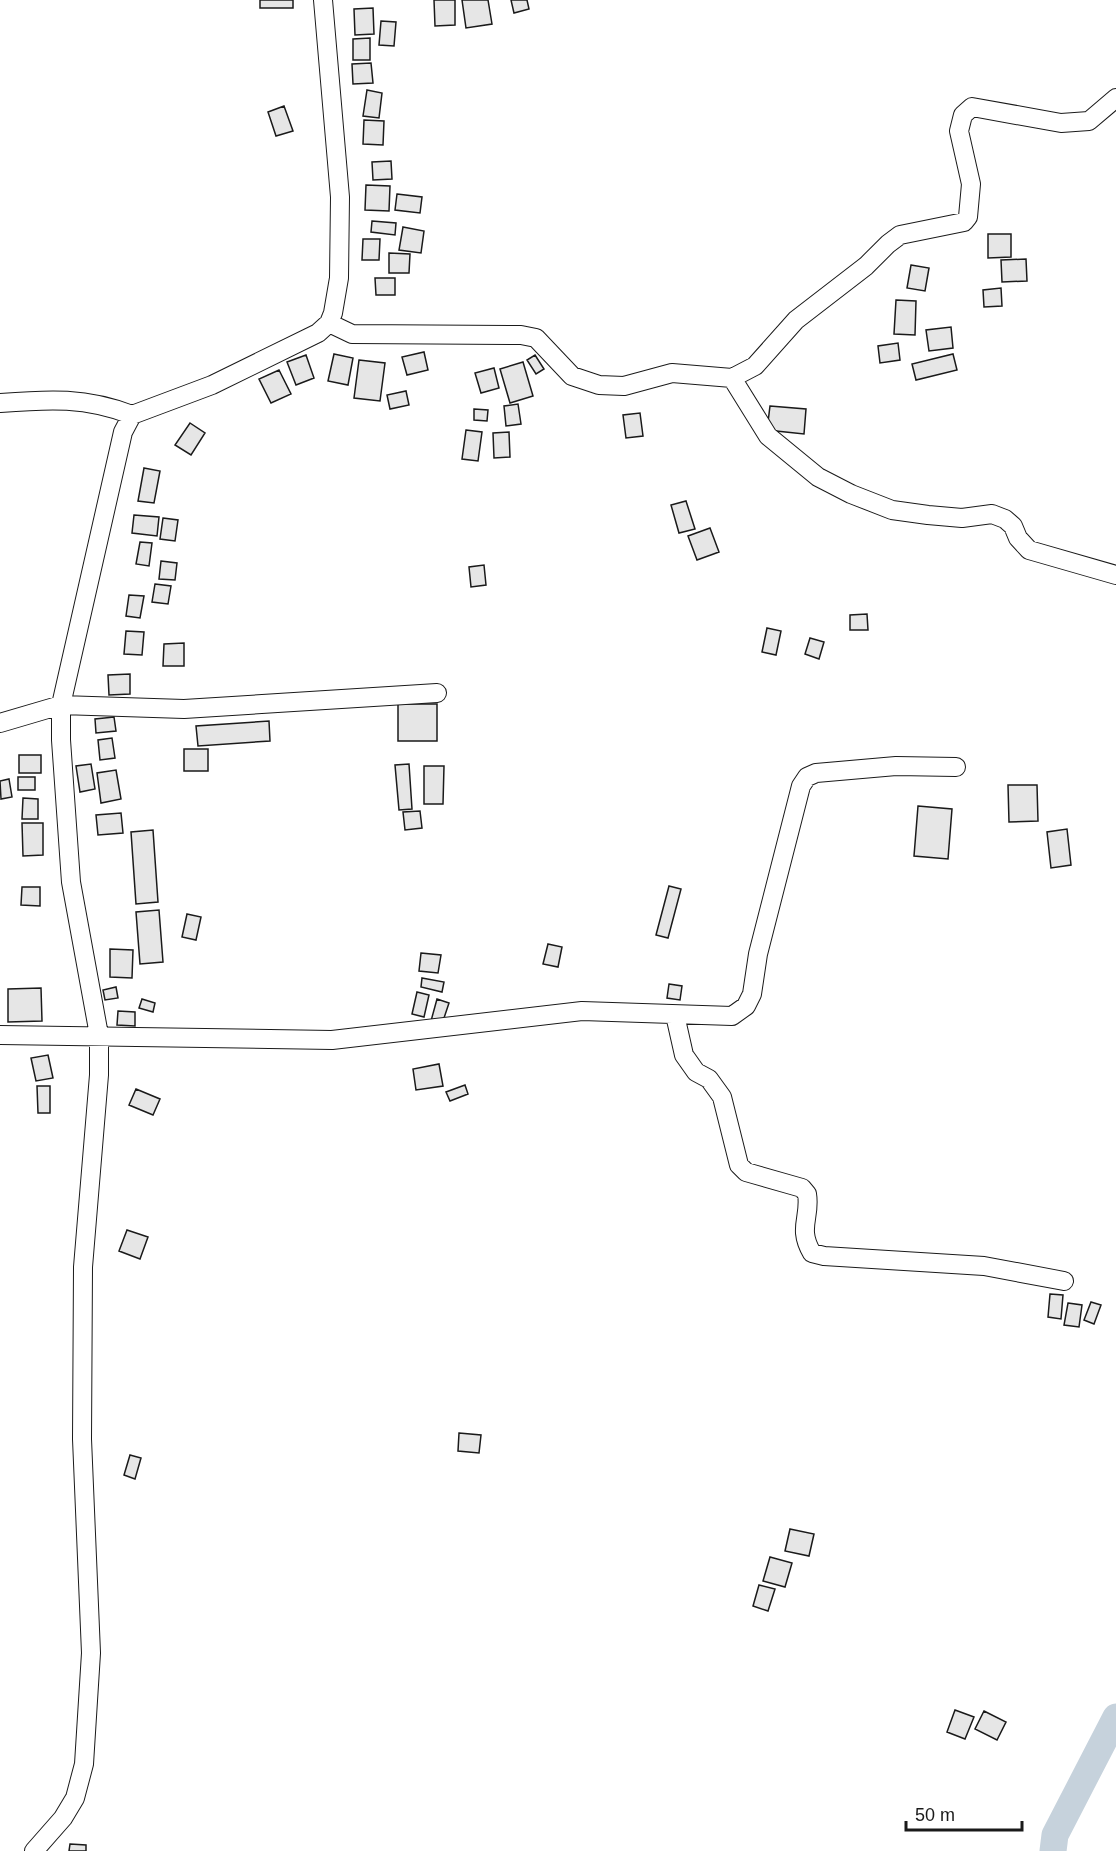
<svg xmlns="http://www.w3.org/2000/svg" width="1116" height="1851" font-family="Arial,sans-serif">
  <rect width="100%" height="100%" fill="#fff"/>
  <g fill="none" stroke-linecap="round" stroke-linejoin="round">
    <path stroke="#c6d2dc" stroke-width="27" d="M1053,1851L1055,1835L1116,1717"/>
  </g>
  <path fill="#e6e6e6" stroke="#1a1a1a" stroke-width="1.5" d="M260,0H293V8H260Z
    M434,0H455V25L435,26Z
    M462,0H488L492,24L466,28Z
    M511,0H527L529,9L514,13Z
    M373,8L374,34L355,35L354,9Z
    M381,21L396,22L394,46L379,45Z
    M370,38V60H353V39Z
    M371,63L373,83L353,84L352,64Z
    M367,90L382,93L379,118L363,116Z
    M284,106L293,131L276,136L268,112Z
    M364,120L384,121L383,145L363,144Z
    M391,161L392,179L373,180L372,162Z
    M366,185L390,186L389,211L365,210Z
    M397,194L422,197L420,213L395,210Z
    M372,221L396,223L395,235L371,232Z
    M403,227L424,231L421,253L399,250Z
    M988,234H1011V257L988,258Z
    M363,239H380L379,260H362Z
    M389,253L410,254L409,273H389Z
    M1026,259L1027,281L1002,282L1001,260Z
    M911,265L929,268L925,291L907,288Z
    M375,278H395V295H376Z
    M1001,288L1002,306L984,307L983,290Z
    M896,300L916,301L915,335L894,334Z
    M951,327L953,348L929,351L926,330Z
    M898,343L900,360L880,363L878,346Z
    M424,352L428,370L407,375L402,357Z
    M334,354L353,358L348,385L328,381Z
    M953,354L957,370L916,380L912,364Z
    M306,355L314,378L296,385L287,362Z
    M535,355L544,369L536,374L527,360Z
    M359,360L385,363L380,401L354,398Z
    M523,362L533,396L510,403L500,369Z
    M494,368L499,388L481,393L475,373Z
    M279,370L291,394L271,403L259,379Z
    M406,391L409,405L390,409L387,395Z
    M518,404L521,424L506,426L504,406Z
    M770,406L806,409L804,434L767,430Z
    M474,409L488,410L487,421L474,420Z
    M640,413L643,436L626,438L623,415Z
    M190,423L205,433L191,455L175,445Z
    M466,430L482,432L478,461L462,459Z
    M509,432L510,457L494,458L493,433Z
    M144,468L160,471L154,503L138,501Z
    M686,501L695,529L679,533L671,505Z
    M134,515L159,517L157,536L132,533Z
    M163,518L178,520L175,541L160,539Z
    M710,528L719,552L697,560L688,536Z
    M140,542L152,543L149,566L136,564Z
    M161,561L177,563L175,580L159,579Z
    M484,565L486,585L471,587L469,567Z
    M155,584L171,586L168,604L152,602Z
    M129,595L144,596L140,618L126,616Z
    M867,614L868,630H850V615Z
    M767,628L781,631L776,655L762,652Z
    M126,631L144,632L142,655L124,654Z
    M810,638L824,642L819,659L805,654Z
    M184,643V666H163L164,644Z
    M130,674V694L109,695L108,675Z
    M398,704H437V741H398Z
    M114,717L116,731L96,733L95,719Z
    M269,721L270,741L198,746L196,726Z
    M112,738L115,758L100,760L98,740Z
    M184,749H208V771H184Z
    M19,755H41V773H19Z
    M91,764L95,789L80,792L76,766Z
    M409,764L412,809L399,810L395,765Z
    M424,766H444L443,804H424Z
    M116,770L121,799L101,803L97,773Z
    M18,777H35V790H18Z
    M9,779L12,797L1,799L0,781Z
    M1008,785H1037L1038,821L1009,822Z
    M23,798L38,799V819H22Z
    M918,806L952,809L948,859L914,856Z
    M420,811L422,828L405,830L403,812Z
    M121,813L123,833L98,835L96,815Z
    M22,823H43V855L23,856Z
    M1067,829L1071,865L1051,868L1047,832Z
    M153,830L158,902L136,904L131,832Z
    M669,886L681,889L668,938L656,935Z
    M22,887H40V906L21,905Z
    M159,910L163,962L140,964L136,912Z
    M187,914L201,917L196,940L182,937Z
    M548,944L562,947L558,967L543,964Z
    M110,949L133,950L132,978L110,977Z
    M421,953L441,955L438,973L419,971Z
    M422,978L444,982L442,992L421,987Z
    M669,984L682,986L680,1000L667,998Z
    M116,987L118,998L105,1000L103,990Z
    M41,988L42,1021L8,1022V989Z
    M417,992L429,995L424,1017L412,1014Z
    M142,999L155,1003L153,1012L139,1008Z
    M437,999L449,1003L442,1024L431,1021Z
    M118,1011L135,1012V1026L117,1025Z
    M48,1055L53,1078L36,1081L31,1058Z
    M439,1064L443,1086L416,1090L413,1069Z
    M465,1085L468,1094L450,1101L446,1092Z
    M37,1086H50V1113H38Z
    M136,1089L160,1099L153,1115L129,1105Z
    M127,1230L148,1237L140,1259L119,1251Z
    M1050,1294L1063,1295L1061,1319L1048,1317Z
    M1091,1302L1101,1305L1094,1324L1084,1320Z
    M1068,1303L1082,1305L1079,1327L1064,1325Z
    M459,1433L481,1435L479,1453L458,1451Z
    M130,1455L141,1458L135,1479L124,1475Z
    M790,1529L814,1534L809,1556L785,1551Z
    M770,1557L792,1563L785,1587L763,1581Z
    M759,1585L775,1589L768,1611L753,1606Z
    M955,1710L974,1717L965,1739L947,1732Z
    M984,1711L1006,1722L997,1740L975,1729Z
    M70,1844L86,1845V1851H69Z"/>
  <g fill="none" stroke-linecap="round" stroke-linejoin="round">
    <defs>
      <path id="minor" d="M329,323L352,334L521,335L536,338L572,376L599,385L624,386L672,373L732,378L755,366L796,320L866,266L888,244L900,235L964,222L968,217L971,184L959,131L963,115L972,107L1061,123L1089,121L1116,98
        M732,378L768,436L818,477L851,494L892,510L928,515L962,518L992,514L1005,519L1013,526L1018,538L1029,550L1116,575
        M0,403C49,399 86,397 132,415
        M0,723L61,705L184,709L437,693
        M675,1015L684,1055L696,1072L709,1079L722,1097L739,1165L746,1172L802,1188L807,1194C811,1217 797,1228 812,1253L824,1256L984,1266L1064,1281
        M0,1035L332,1040L582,1011L732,1016L746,1006L752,994L758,954L801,786L807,777L816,773L896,766L956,767
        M34,1851L63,1818L75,1798L84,1764L91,1653L82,1439L83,1267L99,1075V1035L71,882L61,740V705L123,432L132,415L212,385L318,333L329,323L333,313L339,278L340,197L323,0"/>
    </defs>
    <use href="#minor" stroke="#1a1a1a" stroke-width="20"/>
    <use href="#minor" stroke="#fff" stroke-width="18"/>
  </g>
  <path d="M906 1821v9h116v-9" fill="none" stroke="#1a1a1a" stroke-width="3"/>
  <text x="915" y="1821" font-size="18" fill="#1a1a1a" stroke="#ffffff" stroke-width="4.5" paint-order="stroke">50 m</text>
</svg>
